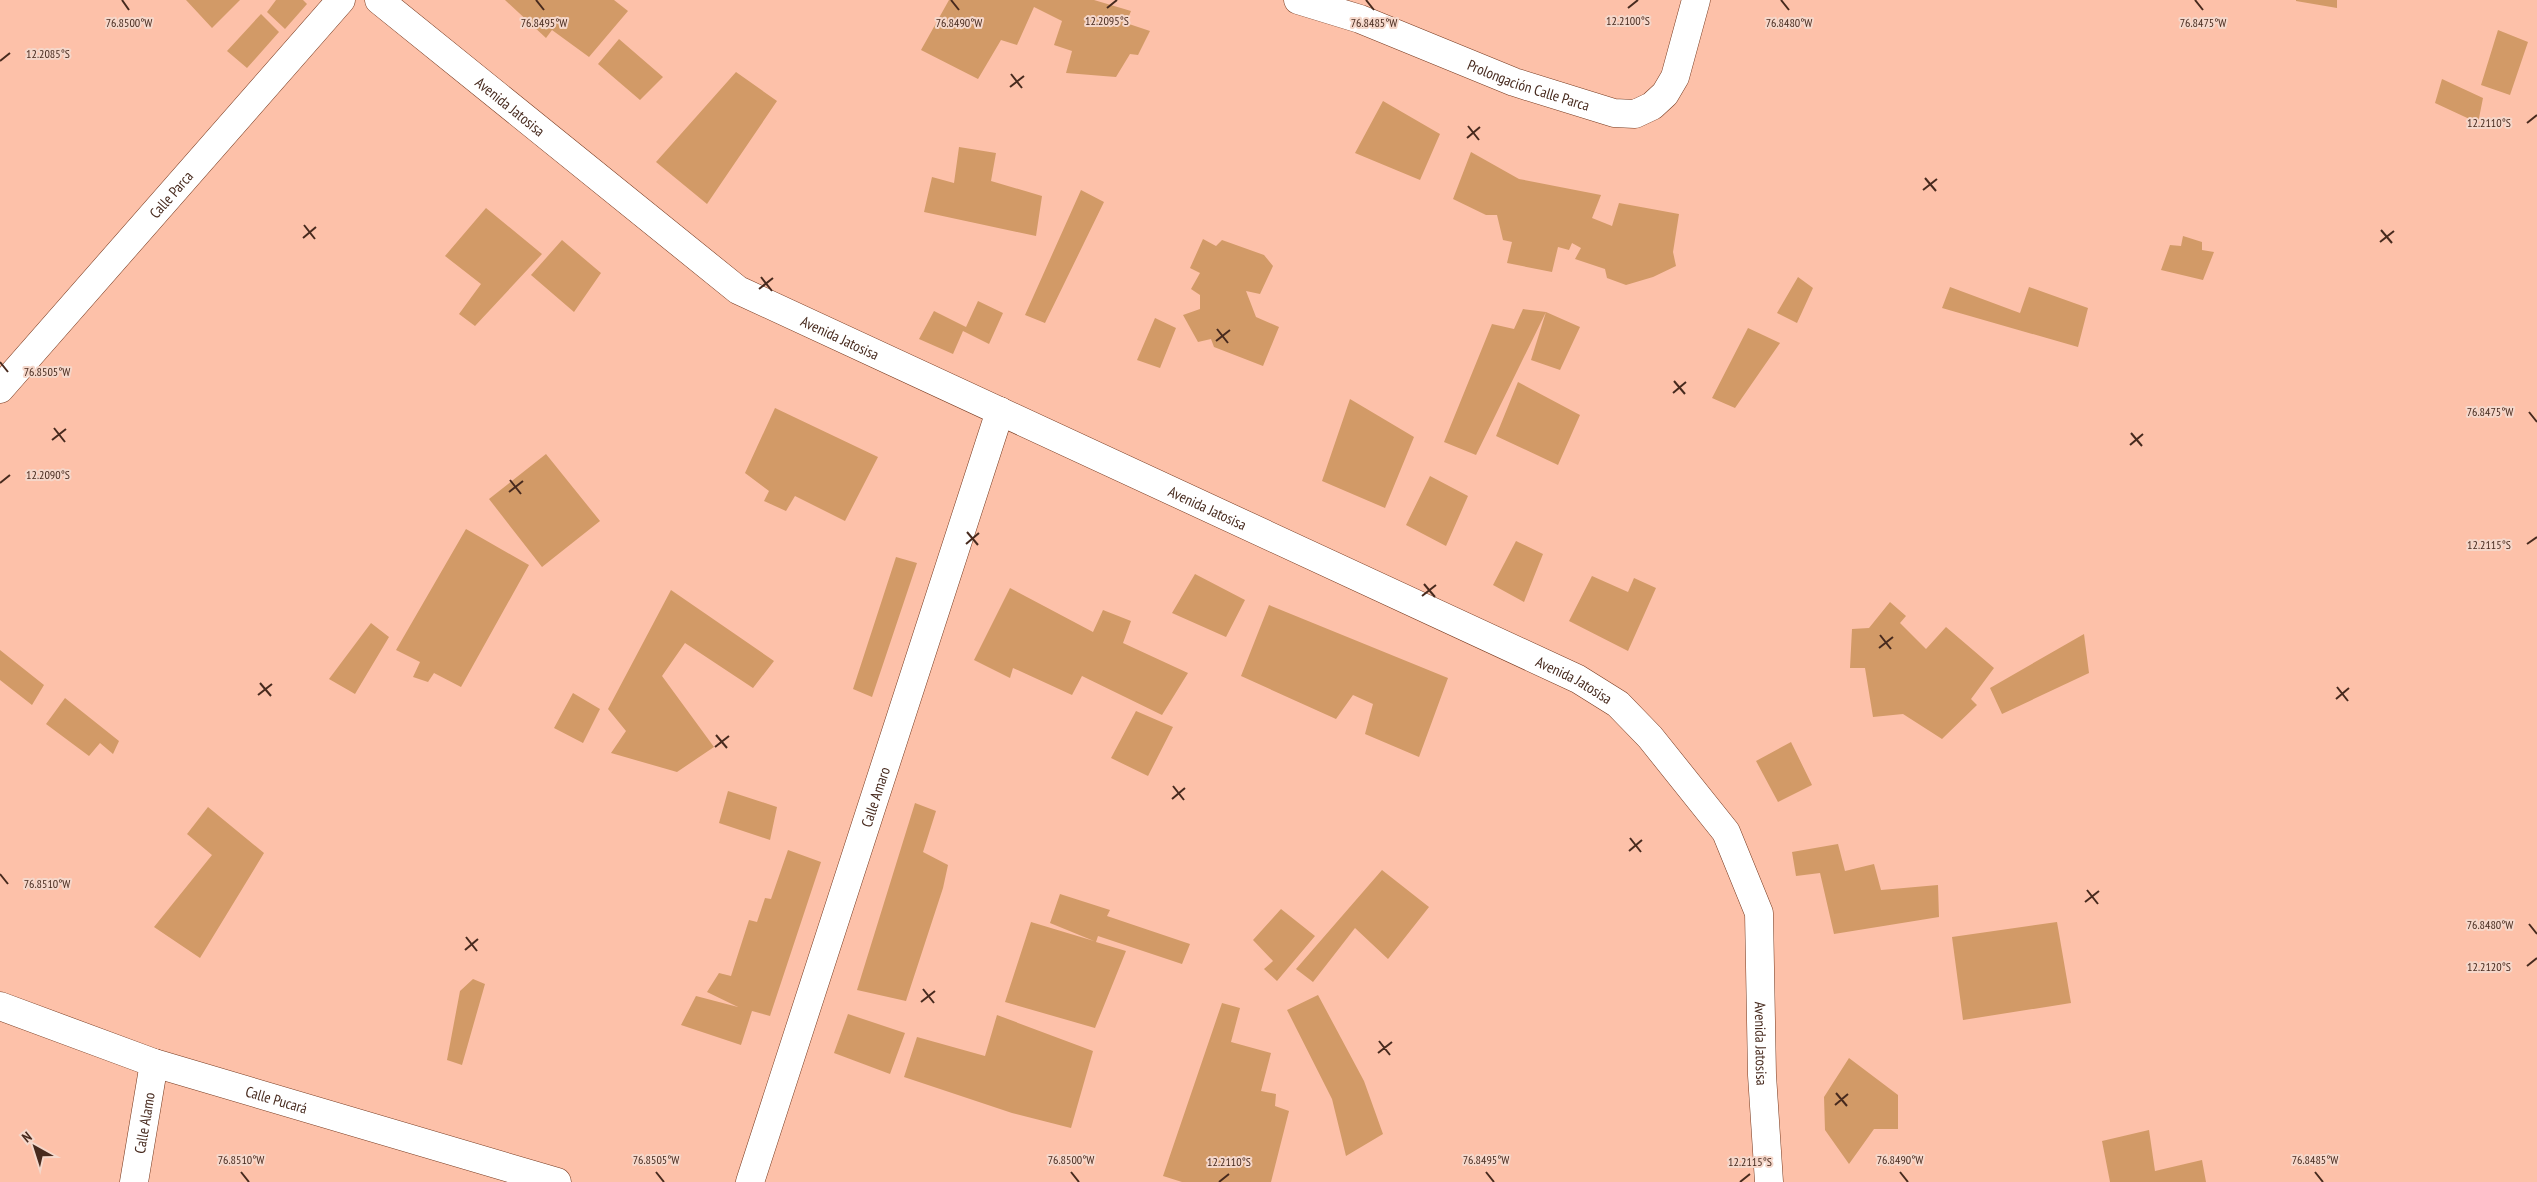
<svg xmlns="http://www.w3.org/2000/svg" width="2537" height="1182" font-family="'PT Sans Narrow',sans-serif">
  <rect width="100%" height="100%" fill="#fdc1a9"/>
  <path fill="#d29a67" d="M186,0H240L212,28Z
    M276,0H303L307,4L285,29L267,12Z
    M505,0H614L628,11L589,57L552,30L546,38Z
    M949,0H1094L1131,11L1126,23L1150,31L1138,55L1130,54L1116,77L1066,73L1072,51L1054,45L1062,21L1034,7L1017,45L1001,40L978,79L921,50Z
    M2296,0H2337V8L2296,1Z
    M261,14L279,32L247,68L227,51Z
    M2498,30L2528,42L2510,95L2481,85Z
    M619,39L663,77L640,100L598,64Z
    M736,72L777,101L707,204L656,162Z
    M2442,79L2483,98L2478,123L2435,103Z
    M1383,101L1440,134L1420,180L1355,153Z
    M959,147L996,153L991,181L1042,196L1036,236L924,212L932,177L954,183Z
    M1471,152L1519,179L1601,195L1592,218L1612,226L1619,203L1679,214L1673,252L1676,266L1653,277L1626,285L1607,278L1605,269L1575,259L1581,248L1572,243L1569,250L1558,247L1552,272L1507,263L1512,242L1503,240L1497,215H1486L1453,199Z
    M1081,190L1104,202L1045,323L1025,315Z
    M486,208L542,254L475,326L459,314L481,284L445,256Z
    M2183,236L2202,242V250L2214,252L2203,280L2161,270L2170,245L2181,246Z
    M1203,239L1216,246L1222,240L1264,255L1273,266L1260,294L1246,291L1256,317L1279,327L1263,366L1214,347L1211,339L1198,342L1183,315L1200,309V295L1191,289L1200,273L1190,268Z
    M562,240L601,273L574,312L531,275Z
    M1798,277L1813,288L1797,323L1777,313Z
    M1950,287L2020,313L2029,287L2088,308L2078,347L1942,308Z
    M978,301L1003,313L989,344L963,331L953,354L919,339L934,311L966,327Z
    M1523,309L1546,312L1580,327L1560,370L1531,360L1546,312L1476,455L1444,442L1492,324L1514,329Z
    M1155,318L1176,328L1160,368L1137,360Z
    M1748,328L1780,343L1735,408L1712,398Z
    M1518,382L1580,415L1558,465L1496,436Z
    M1350,399L1414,437L1385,508L1322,481Z
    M775,408L878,457L845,521L795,496L786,511L764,501L769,491L745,473Z
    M546,454L600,521L542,567L489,499Z
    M1430,476L1468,496L1446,546L1406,525Z
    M466,529L529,565L461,687L434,673L428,682L413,677L420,662L396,650Z
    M1516,541L1543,554L1524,602L1493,585Z
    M896,557L917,563L872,697L853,689Z
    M1195,574L1245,600L1226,637L1172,613Z
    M1592,576L1628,592L1634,578L1656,588L1628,651L1569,621Z
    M1010,588L1093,632L1103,610L1131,621L1123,643L1188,673L1162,715L1082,676L1072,695L1013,668L1010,678L974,660Z
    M671,590L774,661L753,688L685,643L662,676L714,747L677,772L611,753L626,731L608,709Z
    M1890,602L1906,616L1900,623L1926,649L1946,627L1994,668L1971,699L1977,705L1942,739L1903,714L1873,717L1865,668H1850L1852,629L1869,628Z
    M1269,605L1448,678L1419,757L1365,734L1373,704L1353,695L1336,719L1241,676Z
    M371,623L389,637L355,694L329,679Z
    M2084,634L2089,673L2002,714L1990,688Z
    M0,650L44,685L32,705L0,680Z
    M573,693L600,709L583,743L554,728Z
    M65,698L119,741L113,754L100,743L89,756L46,724Z
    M1136,711L1173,727L1148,776L1111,758Z
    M1791,742L1812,785L1778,802L1756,761Z
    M728,791L777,807L770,840L719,823Z
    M915,803L936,811L923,852L948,865L943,888L906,1001L857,990Z
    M208,807L264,853L200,958L154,927L212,855L187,834Z
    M1838,844L1845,871L1874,864L1881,890L1938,885L1939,917L1834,934L1820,873L1796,876L1792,852Z
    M788,850L821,862L770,1016L752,1011L741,1045L681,1025L696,996L738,1007L707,992L719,973L731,976L749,920L757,922L765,898L771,899Z
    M1382,870L1429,907L1388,959L1355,928L1313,982L1296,969Z
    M1060,894L1110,910L1107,916L1190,944L1182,964L1098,936L1096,942L1126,951L1095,1028L1005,1002L1031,922L1094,941L1050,923Z
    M1281,909L1315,936L1277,981L1264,969L1273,961L1253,940Z
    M2057,922L2071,1003L1963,1020L1952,937Z
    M473,979L485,984L462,1065L447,1060L460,991Z
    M1318,995L1364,1081L1383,1134L1346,1156L1332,1099L1287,1010Z
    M1222,1003L1240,1008L1231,1042L1271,1053L1261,1091L1276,1094L1275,1106L1289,1111L1271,1182H1182L1163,1176Z
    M848,1014L905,1033L890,1074L834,1053Z
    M997,1015L1093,1051L1071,1128L1012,1113L904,1077L917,1037L985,1056Z
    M1849,1058L1898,1095V1129H1874L1849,1164L1825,1130L1824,1097Z
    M2149,1130L2155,1171L2202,1160L2206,1182H2110L2102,1141Z"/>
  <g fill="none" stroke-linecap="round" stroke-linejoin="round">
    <defs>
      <g id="minor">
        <path id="s1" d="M379,0L738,290L1578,679L1618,704L1650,737L1726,832L1759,913L1762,1075L1769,1182"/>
        <path id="s2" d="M1298,0L1360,19L1514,82L1614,113L1635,114L1652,106L1665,94L1675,77L1696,0"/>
        <path id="s3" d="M0,389L341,0"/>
        <path id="s4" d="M0,1006L154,1063L557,1182"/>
        <path id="s5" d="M134,1182L154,1063"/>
        <path id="s6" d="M750,1182L1000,411"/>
      </g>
    </defs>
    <use href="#minor" stroke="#76381d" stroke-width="29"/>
    <use href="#minor" stroke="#fff" stroke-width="28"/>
  </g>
  <path fill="none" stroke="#472a1e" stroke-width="2" d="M122,0L129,10M536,0L544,10M951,0L959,10M1366,0L1374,10M1781,0L1789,10M2195,0L2203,10M1107,8L1117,0M1628,8L1638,0M0,61L10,53M1011,74L1022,88M1010,87L1024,76M2527,123L2537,115M1468,126L1479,140M1467,138L1480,127M1925,178L1936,191M1923,190L1937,179M304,225L315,239M2381,230L2392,243M303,238L316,227M2380,242L2394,231M761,277L772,291M759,289L773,278M1217,329L1228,343M1216,341L1230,330M0,362L8,372M1674,381L1685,394M1673,393L1686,382M2529,412L2537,422M54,428L65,442M2131,433L2142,446M52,440L66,429M2130,445L2143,434M510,480L521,494M0,483L10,475M509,492L523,481M967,532L978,545M966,544L979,533M2527,544L2537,537M1424,584L1435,597M1422,596L1436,585M1880,635L1891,649M1879,648L1893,637M260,683L271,696M2337,687L2348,701M258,695L272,684M2336,699L2349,688M716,735L727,748M715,747L729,736M1173,786L1184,800M1172,799L1185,788M1630,838L1641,852M1629,851L1642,840M0,874L8,884M2087,890L2098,904M2085,902L2099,891M2529,924L2537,934M466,937L477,951M465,950L478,939M2527,966L2537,958M923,989L934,1003M921,1002L935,991M1379,1041L1390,1055M1378,1053L1392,1042M1836,1093L1847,1106M1835,1105L1848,1094M241,1172L249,1182M656,1172L664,1182M1071,1172L1079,1182M1486,1172L1494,1182M1900,1172L1908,1182M2315,1172L2323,1182M1219,1182L1229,1174M1740,1182L1750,1174"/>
  <g text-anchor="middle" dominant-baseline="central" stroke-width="4" stroke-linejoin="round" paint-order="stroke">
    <g font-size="15" fill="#472a1e" stroke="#f5d7ca">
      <text stroke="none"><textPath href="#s2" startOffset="246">Prolongación Calle Parca</textPath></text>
      <text stroke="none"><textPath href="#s1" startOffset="169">Avenida Jatosisa</textPath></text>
      <text stroke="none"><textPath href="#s3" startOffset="259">Calle Parca</textPath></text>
      <text stroke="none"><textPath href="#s1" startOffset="574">Avenida Jatosisa</textPath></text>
      <text stroke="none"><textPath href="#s1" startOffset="979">Avenida Jatosisa</textPath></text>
      <text stroke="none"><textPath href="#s1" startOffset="1384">Avenida Jatosisa</textPath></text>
      <text stroke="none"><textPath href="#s6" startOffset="405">Calle Amaro</textPath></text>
      <text stroke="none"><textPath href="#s1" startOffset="1820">Avenida Jatosisa</textPath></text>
      <text stroke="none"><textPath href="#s4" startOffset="292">Calle Pucará</textPath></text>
      <text stroke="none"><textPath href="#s5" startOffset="60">Calle Alamo</textPath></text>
    </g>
  </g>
  <g font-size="12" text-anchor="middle" fill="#472a1e" stroke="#f5d7ca" stroke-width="4" stroke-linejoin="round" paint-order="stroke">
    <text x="1107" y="25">12.2095°S</text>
    <text x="1628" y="25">12.2100°S</text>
    <text x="129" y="27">76.8500°W</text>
    <text x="544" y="27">76.8495°W</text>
    <text x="959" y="27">76.8490°W</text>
    <text x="1374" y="27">76.8485°W</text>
    <text x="1789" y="27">76.8480°W</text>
    <text x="2203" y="27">76.8475°W</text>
    <text x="48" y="58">12.2085°S</text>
    <text x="2489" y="127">12.2110°S</text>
    <text x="47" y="376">76.8505°W</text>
    <text x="2490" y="416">76.8475°W</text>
    <text x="48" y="479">12.2090°S</text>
    <text x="2489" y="549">12.2115°S</text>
    <text x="47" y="888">76.8510°W</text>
    <text x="2490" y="929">76.8480°W</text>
    <text x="2489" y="971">12.2120°S</text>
    <text x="241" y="1164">76.8510°W</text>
    <text x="656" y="1164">76.8505°W</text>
    <text x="1071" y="1164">76.8500°W</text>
    <text x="1486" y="1164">76.8495°W</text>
    <text x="1900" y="1164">76.8490°W</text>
    <text x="2315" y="1164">76.8485°W</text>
    <text x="1229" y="1166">12.2110°S</text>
    <text x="1750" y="1166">12.2115°S</text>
  </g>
  <g transform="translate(35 1147) rotate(321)" stroke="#f5d7ca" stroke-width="4" paint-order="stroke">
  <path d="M0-4L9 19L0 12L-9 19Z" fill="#472a1e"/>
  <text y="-8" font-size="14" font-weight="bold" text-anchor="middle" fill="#472a1e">N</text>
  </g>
</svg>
